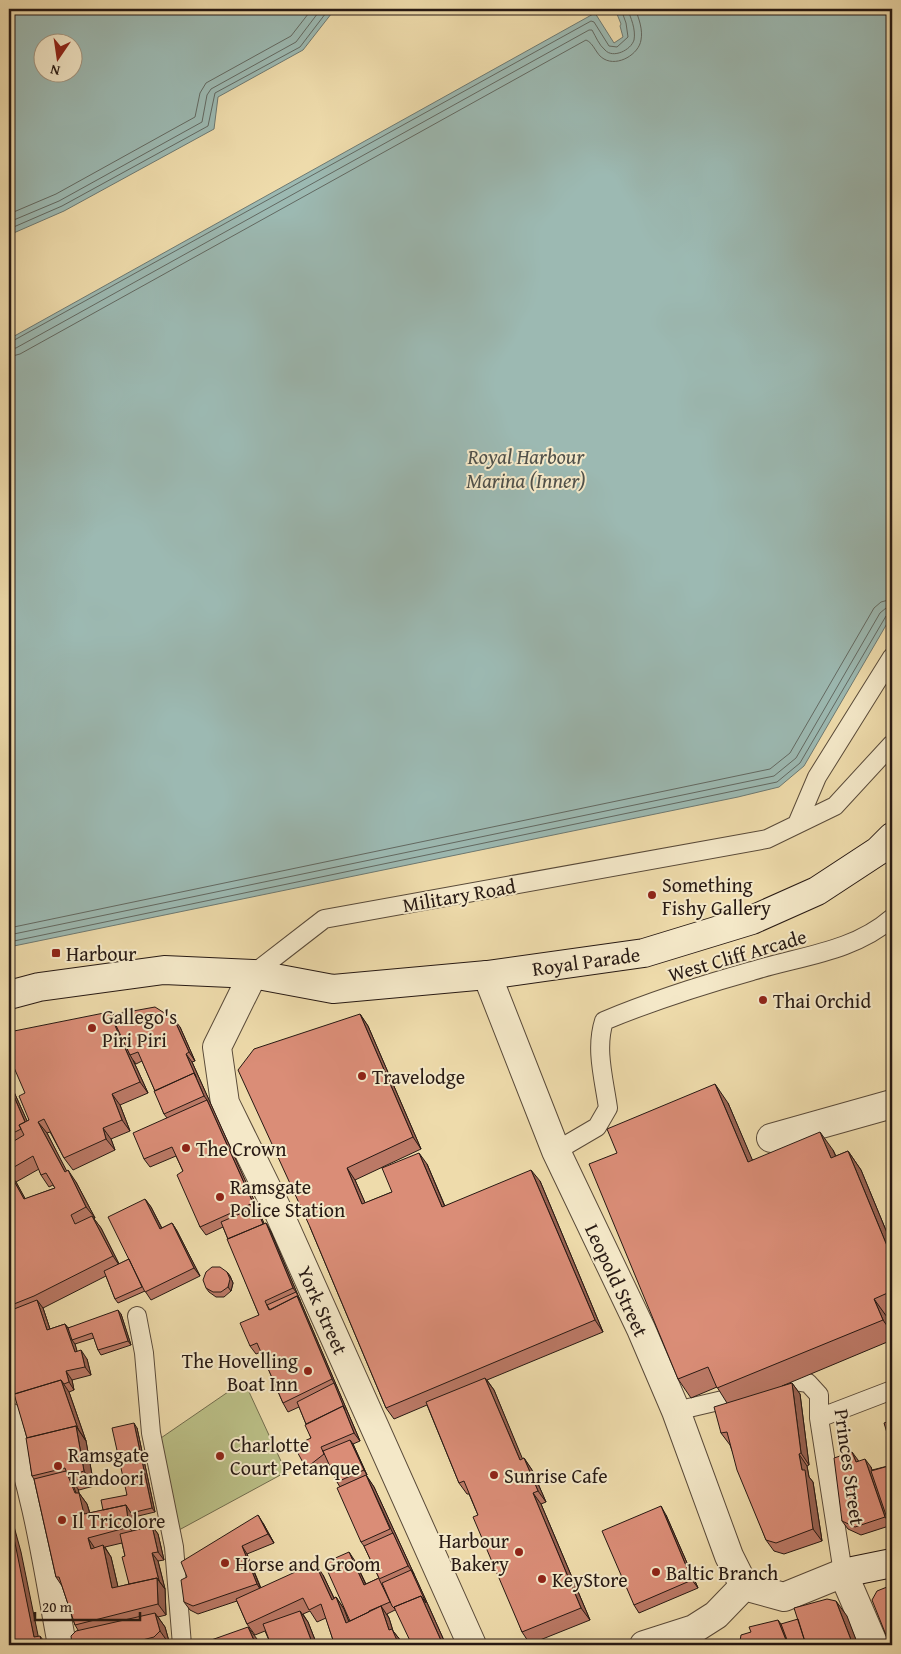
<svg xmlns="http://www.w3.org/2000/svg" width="901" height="1654" font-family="'Gentium Book Plus',serif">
  <rect width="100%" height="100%" fill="#eedbab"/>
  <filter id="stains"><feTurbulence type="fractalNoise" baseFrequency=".004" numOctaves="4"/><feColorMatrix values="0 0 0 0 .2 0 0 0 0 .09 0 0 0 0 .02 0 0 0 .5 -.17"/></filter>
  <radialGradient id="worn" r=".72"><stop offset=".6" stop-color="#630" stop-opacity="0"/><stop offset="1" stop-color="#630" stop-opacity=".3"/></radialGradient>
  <path fill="#bbc087" stroke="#716c4d" d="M244,1381L286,1472L179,1530L158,1440Z"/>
  <path fill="#9cb9b2" stroke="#6d7972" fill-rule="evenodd" d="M9,9H335L303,50L218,97L214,129L64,211L9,235ZM42,42H72V72H42Z
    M615,9H892V615L804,766L779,787L738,797L9,947V339L595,13L614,43L623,37L620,26L621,24Z"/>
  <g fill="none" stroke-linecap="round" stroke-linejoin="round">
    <path stroke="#626962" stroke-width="1" d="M9,214L56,194L195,117L200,93L206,83L291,36L312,9
      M9,222L59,201L202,122L207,95L211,89L296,42L321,9
      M9,229L62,206L208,126L215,93L300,47L329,9
      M9,343L591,21L594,22L609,46L617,47L628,37L626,23L621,9
      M9,349L16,348L589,30H592C596,37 599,45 605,50C613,59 631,50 634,40C636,30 631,17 627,9
      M9,357L20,354L586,40C594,43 596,55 604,59C618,67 639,54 641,40C643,30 639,18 635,9
      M9,928L770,769L790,753L874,608L881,602L892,599
      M9,935L774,776L796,758L880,613L886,608L892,607
      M9,942L777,782L800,763L886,616L892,613"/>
    <defs>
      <path id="lane" d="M797,824L817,777L892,657
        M253,974L324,919L767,839L835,806L892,744
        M556,1151L597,1127L608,1108C604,1079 595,1049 604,1021C652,1001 702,985 752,971C800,956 853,952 892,918
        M137,1316L144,1353L151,1433L174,1547L182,1645
        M795,1381L808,1383L819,1395V1418L843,1573
        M676,1411L727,1399
        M819,1418L892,1390"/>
      <path id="street" d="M253,974L217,1047L225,1103L279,1213L472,1645
        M487,975L556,1151L641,1329L676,1411L729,1556L744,1586
        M771,1138L892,1104
        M9,1417C37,1488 48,1570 62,1645
        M744,1586L784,1597L843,1573L874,1645
        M644,1645L694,1629L716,1615L744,1586"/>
      <path id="secondary" d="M9,995L39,987L164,970L253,974L333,989L487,975L644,953L752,920L817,891L878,851L892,837
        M843,1573L892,1563"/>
    </defs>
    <use href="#lane" stroke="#594a39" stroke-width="20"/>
    <use href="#street" stroke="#594a39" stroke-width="30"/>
    <use href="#secondary" stroke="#271913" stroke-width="30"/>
    <use href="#lane" stroke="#f4e8c8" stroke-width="18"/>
    <use href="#street" stroke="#f4e8c8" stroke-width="28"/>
    <use href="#secondary" stroke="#f4e8c8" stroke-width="28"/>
  </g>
  <path fill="#bb7966" stroke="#271913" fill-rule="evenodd" d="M109,1012L111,1015L180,1027L195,1061L192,1062L264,1224L266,1223L271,1232L360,1441L353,1444L367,1475L340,1487L337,1482L329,1463L312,1476L306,1468L311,1438L306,1424L299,1407L288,1412L283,1403L261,1352L256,1354L250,1346L259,1315L223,1227L206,1235L200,1227L183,1171L176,1156L150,1167L144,1159L167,1118L164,1114L155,1091L142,1061L136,1064L133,1060L148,1093L120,1105L130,1131L111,1139L115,1150L73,1170L64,1158L50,1132L47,1133L66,1171L76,1182L95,1218L94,1219L101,1228L119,1264L129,1259L145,1199L151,1207L162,1228L172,1223L177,1231L200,1276L151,1300L145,1291L118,1303L115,1299L106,1276L43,1308L50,1329L65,1324L68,1328L121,1314L131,1345L101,1355L98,1350L94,1338L75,1344L77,1352L87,1359L91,1375L72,1380L74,1390L69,1392L86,1441L94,1486L79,1490L78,1489L79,1493L87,1504L90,1513L103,1510L127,1495L137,1428L155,1512L134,1517L136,1530L152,1526L158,1534L164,1560L158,1561L165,1589L166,1615L158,1617L165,1627L170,1645H72L78,1630L75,1625L62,1586L56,1577L34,1479L32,1476L27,1438L15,1394L9,1375V1081L27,1121L29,1120L25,1093ZM39,1169L41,1175L49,1187L53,1185L55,1188L25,1199L16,1182ZM122,1543L125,1556L129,1584L118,1587L111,1557L105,1547Z
    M360,1014L368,1026L421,1149L355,1180L365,1203L392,1192L427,1164L445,1206L540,1181L603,1332L487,1380L494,1390L522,1459L524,1458L532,1470L546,1502L541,1504L590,1620L530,1644L522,1632L478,1515L469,1494H467L459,1483L427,1405L394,1419L386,1408L310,1227Z
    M728,1103L752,1160L833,1150L836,1156L848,1151L861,1170L892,1245V1315L887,1317L892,1329V1340L782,1386L792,1383L800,1394L809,1465L807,1466L809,1477L813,1482L822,1541L784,1554L774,1551L766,1540L730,1445L721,1433L727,1403L717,1387L691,1398L678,1379L617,1153Z
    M227,1272L230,1276L233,1283L231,1291L224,1297H216L209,1292L206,1288Z
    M858,1461L871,1467L872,1470L892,1465V1525L861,1535L848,1529L842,1521Z
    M366,1475L374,1487L429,1607L446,1645L395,1610L387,1614L389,1618L393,1631L401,1641L334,1643L326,1618L317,1622L310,1611L303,1614L308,1622L317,1645H271L265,1631L255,1635L247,1624L237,1601L198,1614L190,1610L184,1602L187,1577L263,1523L274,1543L247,1554L261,1588L323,1575L334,1598L336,1597L344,1609L349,1622L350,1621L355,1561L366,1584L379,1578L364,1546L361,1542Z
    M666,1515L698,1588L639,1613L634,1605Z"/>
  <path fill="#996353" stroke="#271913" d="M109,1012L117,1023L130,1055L133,1060L148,1093L140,1082Z
    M360,1014L368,1026L421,1149L413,1137Z
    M174,1019L180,1027L195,1061L189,1052Z
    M186,1054L192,1062L259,1211L268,1233L265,1229L256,1207L253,1203L207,1100L204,1096Z
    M9,1081L33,1134L27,1126L9,1085Z
    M715,1084L728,1103L761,1180L748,1162Z
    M112,1094L120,1105L130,1131L122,1120Z
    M38,1122L47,1133L73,1183L65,1172Z
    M103,1128L111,1139L115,1150L106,1139Z
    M820,1132L833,1150L844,1177L831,1158Z
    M848,1151L861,1170L892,1245V1258Z
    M419,1153L427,1164L450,1219L442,1207Z
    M347,1168L355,1180L371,1216L362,1204Z
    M68,1170L76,1182L95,1218L86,1207Z
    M531,1170L540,1181L603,1332L595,1320Z
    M9,1172L16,1182L32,1211L24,1199Z
    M145,1199L151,1207L166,1237L160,1229Z
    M92,1216L101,1228L121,1268L113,1256Z
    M172,1223L177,1231L200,1276L194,1268Z
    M266,1223L271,1232L360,1441L354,1433L343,1406L334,1383L332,1379L297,1296L296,1292L293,1288Z
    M227,1272L230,1276L233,1283L231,1291L228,1287Z
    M874,1299L887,1317L892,1329V1333L883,1320Z
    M37,1300L43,1308L53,1338L47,1330Z
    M118,1310L121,1314L131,1345L128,1341Z
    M65,1324L71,1332L72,1340L75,1344L80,1361L75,1352Z
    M81,1350L87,1359L91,1375L85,1367Z
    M66,1371L72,1380L74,1390L69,1382Z
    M485,1378L494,1390L528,1472L520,1460Z
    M61,1380L69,1392L86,1441L78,1429Z
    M792,1383L800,1394L809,1465L801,1453Z
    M134,1423L137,1428L155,1512L152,1508Z
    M76,1426L86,1441L94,1486L84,1471Z
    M350,1440L353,1444L367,1475L364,1470Z
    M852,1452L858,1460L862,1470L856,1462Z
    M799,1454L807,1466L809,1477L813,1482L822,1541L813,1529Z
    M524,1458L532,1470L546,1502L538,1491Z
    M865,1459L871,1467L889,1520L888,1521L891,1525L885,1517Z
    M366,1475L374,1487L414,1574L408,1566Z
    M70,1477L78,1489L79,1493L87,1504L93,1525L84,1514Z
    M533,1493L541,1504L590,1620L581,1608Z
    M126,1505L134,1517L138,1539L129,1527Z
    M661,1506L666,1515L698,1588L692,1580Z
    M9,1508L21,1552L40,1645L34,1637L9,1521Z
    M258,1515L263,1523L274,1543L268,1534Z
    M152,1526L158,1534L164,1560L158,1552Z
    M88,1538L96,1550L91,1549Z
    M103,1545L111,1557L121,1600L112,1588Z
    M242,1546L247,1554L262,1592L257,1584Z
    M349,1552L355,1561L370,1594L364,1585Z
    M152,1553L158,1561L165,1589L159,1581Z
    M315,1563L323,1575L340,1611L332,1600Z
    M411,1570L414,1574L429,1607L446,1645H443L421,1596Z
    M157,1578L165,1589L166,1615L158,1604Z
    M336,1597L344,1609L354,1635L346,1623Z
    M836,1601L847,1616L858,1645H853Z
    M381,1606L389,1618L393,1631L401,1641L402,1645H399L389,1630Z
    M300,1611L308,1622L317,1645H313Z
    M155,1613L165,1627L170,1645L160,1631Z
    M778,1620L784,1628L790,1645H788Z
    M248,1627L257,1639L259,1645H256Z
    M40,1636L46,1644V1645H42Z"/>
  <path fill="#da8d77" stroke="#271913" d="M155,1007L174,1019L189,1052L186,1054L196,1077L194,1073L155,1091L138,1052L130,1055L111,1015Z
    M109,1012L140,1082L112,1094L122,1120L103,1128L106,1139L64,1158L44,1119L38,1122L65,1172L68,1170L86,1207L71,1215L75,1224L92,1216L113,1256L34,1296L9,1306V1256L11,1255L9,1250V1172L24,1199L55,1188L46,1173L41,1175L33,1156L9,1170V1144L24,1135L19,1125L29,1120L19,1096L25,1093L9,1056V1032Z
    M360,1014L413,1137L347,1168L362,1204L392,1192L382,1168L419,1153L442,1207L531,1170L595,1320L386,1408L310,1227L238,1070L254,1049Z
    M194,1073L204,1096L164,1114L154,1091Z
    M715,1084L748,1162L820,1132L831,1158L848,1151L892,1258V1291L874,1299L883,1320L717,1388L708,1367L678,1379L589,1164L617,1153L607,1129Z
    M9,1085L25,1122L19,1125L21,1129L9,1135Z
    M207,1100L253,1203L200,1227L177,1175L183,1171L172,1147L144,1159L133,1133Z
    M145,1199L160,1229L172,1223L194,1268L145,1292L108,1217Z
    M256,1207L263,1224L228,1239L221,1222Z
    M266,1223L293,1288L265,1301L269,1310L297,1296L332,1379L283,1403L257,1343L250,1346L240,1323L259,1315L227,1239Z
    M9,1250L11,1255L9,1256Z
    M129,1259L142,1287L115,1299L104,1271Z
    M212,1267H220L227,1272L230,1279L228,1287L221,1292H213L206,1288L203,1280L206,1272Z
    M296,1292L300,1300L297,1296L270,1310L267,1305Z
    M37,1300L47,1330L65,1324L75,1352L81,1350L85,1367L66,1371L69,1382L64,1384L61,1380L15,1394L9,1375V1311Z
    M118,1310L128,1341L98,1350L92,1333L72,1340L68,1328Z
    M485,1378L520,1460L524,1458L538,1491L533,1493L581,1608L522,1632L473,1517L478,1515L464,1481L459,1483L426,1402Z
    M61,1380L78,1429L76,1426L27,1438L14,1394Z
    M334,1383L345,1410L343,1406L306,1424L297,1402Z
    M792,1383L801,1453L799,1454L802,1470H805L813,1529L776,1543L766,1540L737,1470L727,1432L721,1433L714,1407Z
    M343,1406L354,1433L321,1447L324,1454L306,1468L294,1446L311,1438L305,1425Z
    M892,1420V1449L884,1423Z
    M134,1423L152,1508L131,1513L126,1505L103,1510L101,1500L127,1495L112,1428Z
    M76,1426L84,1471L68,1476L65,1468L32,1476L26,1438Z
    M350,1440L364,1470L337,1482L323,1451Z
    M852,1452L856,1462L865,1459L885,1517L855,1527L842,1521L834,1458Z
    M892,1465V1519L888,1521L871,1471Z
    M66,1471L75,1493H79L84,1514L126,1505L129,1527L88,1538L91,1549L103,1545L112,1588L157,1578L158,1604L75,1625L59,1577H56L34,1479Z
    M366,1475L390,1529L361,1542L337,1488Z
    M661,1506L692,1580L634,1605L602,1531Z
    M258,1515L268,1534L242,1546L257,1584L193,1606L184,1602L181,1580L187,1577L181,1562Z
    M9,1521L15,1543L34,1637L40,1636L42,1645H9Z
    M152,1526L158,1552L152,1553L159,1581L157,1578L129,1584L122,1557L125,1556L120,1534Z
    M393,1533L408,1566L379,1579L390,1602L369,1611V1612L350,1621L324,1563L349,1552L364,1585L379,1578L364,1546Z
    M315,1563L332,1600L336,1597L346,1623L381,1606L389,1630L392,1629L399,1645H326L334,1643L321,1604L309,1610L303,1598L247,1624L236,1599Z
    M411,1570L426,1603L421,1596L394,1607L395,1609L392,1606L382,1583Z
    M892,1585V1645H890L872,1600L877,1591Z
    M421,1596L443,1645H412L394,1607Z
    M827,1599L836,1601L853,1645H806L794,1608Z
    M300,1611L313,1645H271L263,1624Z
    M155,1613L160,1631L154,1637L123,1645H72L71,1636L76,1631Z
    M798,1619L806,1645H789L781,1624Z
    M778,1620L788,1645H741L740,1641L741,1635L751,1632L749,1627Z
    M248,1627L256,1645H201L200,1644Z"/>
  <g fill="#8f2418" stroke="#f4e8c8" stroke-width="2">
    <circle cx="652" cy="895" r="5"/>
    <rect x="51" y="948" width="10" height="10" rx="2.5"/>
    <circle cx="763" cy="1000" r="5"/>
    <circle cx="92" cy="1028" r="5"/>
    <circle cx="362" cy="1076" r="5"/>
    <circle cx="186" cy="1148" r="5"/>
    <circle cx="220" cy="1197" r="5"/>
    <circle cx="308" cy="1371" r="5"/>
    <circle cx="220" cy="1456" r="5"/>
    <circle cx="58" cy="1466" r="5"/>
    <circle cx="494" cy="1475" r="5"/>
    <circle cx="62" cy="1520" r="5"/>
    <circle cx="519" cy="1552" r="5"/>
    <circle cx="225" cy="1563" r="5"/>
    <circle cx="656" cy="1572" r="5"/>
    <circle cx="542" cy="1579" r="5"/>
  </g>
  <g text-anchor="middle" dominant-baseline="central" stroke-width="4" stroke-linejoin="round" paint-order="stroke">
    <g font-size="20" fill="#271913" stroke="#f4e8c8" text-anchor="start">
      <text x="662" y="884">Something<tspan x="662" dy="23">Fishy Gallery</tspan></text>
      <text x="66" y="953">Harbour</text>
      <text x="773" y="1000">Thai Orchid</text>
      <text x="102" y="1016">Gallego's<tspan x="102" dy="23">Piri Piri</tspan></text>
      <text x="372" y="1076">Travelodge</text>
      <text x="196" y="1148">The Crown</text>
      <text x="230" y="1186">Ramsgate<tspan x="230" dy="23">Police Station</tspan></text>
      <text x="298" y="1360" text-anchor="end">The Hovelling<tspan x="298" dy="23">Boat Inn</tspan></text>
      <text x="230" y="1444">Charlotte<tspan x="230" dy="23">Court Petanque</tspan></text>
      <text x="68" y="1454">Ramsgate<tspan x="68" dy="23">Tandoori</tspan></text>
      <text x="504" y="1475">Sunrise Cafe</text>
      <text x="72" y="1520">Il Tricolore</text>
      <text x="509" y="1540" text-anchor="end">Harbour<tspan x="509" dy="23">Bakery</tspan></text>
      <text x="235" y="1563">Horse and Groom</text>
      <text x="666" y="1572">Baltic Branch</text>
      <text x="552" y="1579">KeyStore</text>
    </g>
    <g font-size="20" fill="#271913" stroke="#f4e8c8">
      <text transform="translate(459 895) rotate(-10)">Military Road</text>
      <text transform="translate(737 955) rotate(-16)">West Cliff Arcade</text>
      <text transform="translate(586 961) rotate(-8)">Royal Parade</text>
      <text transform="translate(617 1280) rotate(65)">Leopold Street</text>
      <text transform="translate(323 1310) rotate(66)">York Street</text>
      <text transform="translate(850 1467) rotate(82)">Princes Street</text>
    </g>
    <g font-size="21" font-style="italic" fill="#50514b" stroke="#f4e8c8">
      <text x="526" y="456">Royal Harbour<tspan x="526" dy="24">Marina (Inner)</tspan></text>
    </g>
  </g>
  <rect width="901" height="1654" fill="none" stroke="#eedbab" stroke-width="30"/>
  <rect x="10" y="10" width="881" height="1634" fill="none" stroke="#271913" stroke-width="2.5"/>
  <rect x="15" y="15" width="871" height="1624" fill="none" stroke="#271913"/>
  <g transform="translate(58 58) rotate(193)"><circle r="24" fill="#f4e8c8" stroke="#a29580"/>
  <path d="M0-4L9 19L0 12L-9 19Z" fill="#8f2418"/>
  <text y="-8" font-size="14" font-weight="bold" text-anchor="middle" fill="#271913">N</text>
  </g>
  <path d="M35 1612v8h105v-8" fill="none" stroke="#271913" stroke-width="2.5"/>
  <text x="42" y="1612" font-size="15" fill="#271913" stroke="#f4e8c8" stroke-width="4" paint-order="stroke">20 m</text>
  <rect width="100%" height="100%" filter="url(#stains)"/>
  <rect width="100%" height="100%" fill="url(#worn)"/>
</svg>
